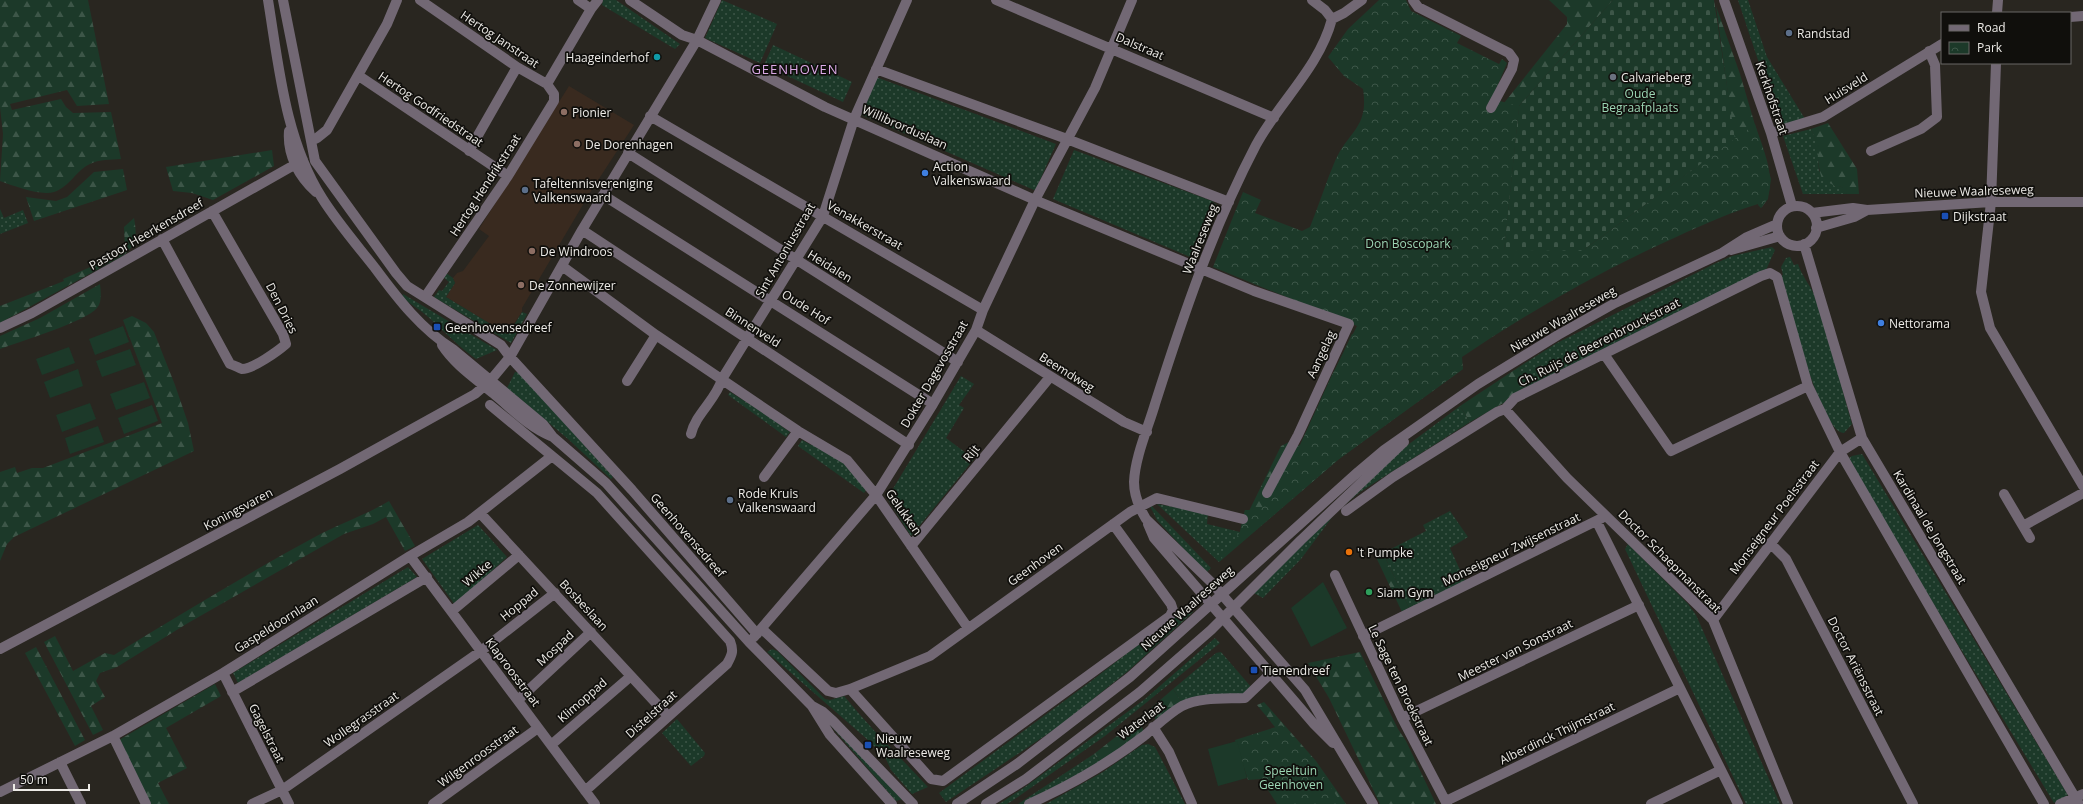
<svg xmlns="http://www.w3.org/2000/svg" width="2083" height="804" font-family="'Open Sans',sans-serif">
  <defs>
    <pattern id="grass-dots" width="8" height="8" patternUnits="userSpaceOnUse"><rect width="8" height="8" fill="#1c3929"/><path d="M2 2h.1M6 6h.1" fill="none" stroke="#3d5648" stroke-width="1.8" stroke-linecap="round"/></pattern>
    <pattern id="forest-firs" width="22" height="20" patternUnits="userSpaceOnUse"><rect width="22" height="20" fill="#1c3929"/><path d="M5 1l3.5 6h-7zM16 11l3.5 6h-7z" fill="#3d5648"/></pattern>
    <pattern id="cemetery-stones" width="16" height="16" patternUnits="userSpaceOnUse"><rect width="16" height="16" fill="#1c3929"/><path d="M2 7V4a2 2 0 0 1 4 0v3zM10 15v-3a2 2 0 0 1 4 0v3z" fill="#3d5648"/></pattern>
    <pattern id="park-crowns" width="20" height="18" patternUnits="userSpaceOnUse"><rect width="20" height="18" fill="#1c3929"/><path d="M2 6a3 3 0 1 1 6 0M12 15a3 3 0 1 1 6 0" fill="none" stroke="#3d5648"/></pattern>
  </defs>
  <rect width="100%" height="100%" fill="#292620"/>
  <path fill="#392a1f" d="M569,86L634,125L591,191L522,308V312L507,334L446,297L455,283L453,278L457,273L463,271L489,236L479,229Z"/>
  <path fill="url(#grass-dots)" d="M603,0H616L680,44L675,49L602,5Z
    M722,0L777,24L760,63L705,38Z
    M1738,0H1748L1767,57L1805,119L1780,126Z
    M773,45L852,82L843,102L764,65Z
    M876,77L1056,144L1036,189L1034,190L860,114Z
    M1811,129C1819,143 1818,156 1819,171L1835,186C1842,186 1845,187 1847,194H1803L1783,136Z
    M1074,150L1212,201L1216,205L1195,259L1053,199Z
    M0,209L4,218L23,210L28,223L0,234Z
    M1772,247L1775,250L1766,270L1530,388L1519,367L1557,343L1714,264L1732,256Z
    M1790,257L1794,265L1798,264C1802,277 1812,287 1816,299C1831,340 1840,383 1852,424L1844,433C1821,434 1787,299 1781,276L1783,275L1781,267L1786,258Z
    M446,273L453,278L455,283L446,297L507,334L510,332L522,312L527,314L511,343L434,297L439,290L442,291L449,282L443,277Z
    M403,294L497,350L476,359C458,346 444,331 427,316C419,309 410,304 402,297Z
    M1352,334L1463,369L1339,459L1219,562L1157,504L1208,513L1207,524L1240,532L1245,510H1258L1300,446Z
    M515,372L520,373L613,477L611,479L568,439L507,388Z
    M961,376L974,384L959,405L964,408L946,438L974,459L911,536L889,501L888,497Z
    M730,392L782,424L781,426L790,432L786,437L728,395Z
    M1460,406L1470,422L1360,492L1336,512L1301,559L1263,598L1254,593L1389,459Z
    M802,440L811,445L812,443L852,468L867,489L864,493L798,446Z
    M1862,454L2068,795L2054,803L1890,532L1849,458L1852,456Z
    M1148,502L1211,568L1206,573L1157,520Z
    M1450,511L1468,537L1450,548L1465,581L1409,608L1383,553L1426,531L1423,525Z
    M478,525L507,557L455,605L422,559Z
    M1628,544L1688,604L1696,615L1780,804H1746L1625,549Z
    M408,567L417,577L238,683L233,673Z
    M1187,607L1193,612L1128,671L1058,727L946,802L939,793L1090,682Z
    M1215,638L1220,643L1105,736L1012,801L1007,804H999L1025,787L1145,699Z
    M772,649L777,651L825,699L830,700L844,696C870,728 900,757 928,787L912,794L891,770L885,757L868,740L767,652Z
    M1221,652L1252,688L1243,696L1182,703L1173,689L1216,653Z
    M824,718L903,799L896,801Z
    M677,719L705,753L704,756L691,766L662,733Z
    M1148,744L1155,747L1185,804H1046L1103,772L1142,745Z
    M1094,754L1101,763L1024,804H1018Z"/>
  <path fill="url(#forest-firs)" d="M0,0H88L109,104L77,106L67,90L10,104L12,110L61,99L66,107L73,113L111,112L121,159C111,160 99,159 90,164C76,170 70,187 54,192C40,196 14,186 0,181L3,134L0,107Z
    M1549,0H1613L1519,106L1504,250L1587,249L1734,139L1716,6L1740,74L1771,179L1768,199L1761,208L1758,205L1762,184L1607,252L1501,260L1492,118L1567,24V17Z
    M1828,123L1857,169L1859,194H1847L1842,187L1835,186L1822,179C1816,162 1820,146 1811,129Z
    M272,150L274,166L213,200L192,193L173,191L166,167Z
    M123,169L127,190L34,221L26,197L56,201L67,197L94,172Z
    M134,218C137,234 137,244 124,255L0,323V306L64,281L63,279L118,255L125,249L124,227Z
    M100,284C101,292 102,302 97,308C85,322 21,341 0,349V336L40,318Z
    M132,316L146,323L154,332L175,385L188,423L194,451L14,537L7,544L0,561V472L15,467L17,473L32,468H43L162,423L123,320Z
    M1519,367L1530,388L1470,422L1460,406Z
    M1291,441L1267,487L1269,502L1258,510L1249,511L1281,446Z
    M389,501L415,546L405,551L386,517L373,524L344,534L188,623L117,667L100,673L96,681L105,697L91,706L103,730L93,735L44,642L55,636L73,671L105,653L114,655C179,615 245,575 313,538C338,524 364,516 389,501Z
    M1383,553L1409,608L1402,612L1376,557Z
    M36,647L85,740L75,746L25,653Z
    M1360,652L1398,729L1406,741L1436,804H1380L1329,698L1308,663Z
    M215,684L221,696L166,728L187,768L158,783L169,804H150L119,740Z
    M1173,689L1182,703L1156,721L1151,708Z
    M1264,702L1316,761L1346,804H1338L1257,705Z
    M1137,720L1144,731L1101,763L1094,754Z"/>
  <path fill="url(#cemetery-stones)" d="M1613,0H1714L1735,139L1582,251L1504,250L1519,106Z"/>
  <path fill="url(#park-crowns)" d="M1379,0H1406L1411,11L1461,36L1457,43L1499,64L1502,59L1507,63L1492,99L1519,106L1504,250L1582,251L1755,124C1763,150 1781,185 1761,208L1758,204C1719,216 1683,234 1646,251C1582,282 1521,317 1462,357L1463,369L1339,459L1219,562L1240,532L1245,510H1258L1269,502L1267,487L1296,446L1300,445L1331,377L1357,326L1213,267L1243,192L1261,200L1255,213L1302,231L1310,227C1319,205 1326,182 1335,161C1349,130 1369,128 1363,89L1344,76L1328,57L1348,29Z
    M1282,725L1314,762L1342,804H1277L1261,779L1248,780L1235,740Z"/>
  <path fill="#1c3929" d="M123,326L129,342L95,355L89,339Z
    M69,347L75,363L42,375L36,359Z
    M130,349L136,365L102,377L96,361Z
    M78,369L83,386L50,398L44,382Z
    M144,382L150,398L116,410L110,394Z
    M90,403L96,419L62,432L56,415Z
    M152,405L158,421L124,434L118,418Z
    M98,426L104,442L70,454L65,438Z
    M1323,582L1347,628L1311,647L1291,608Z
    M1237,741L1247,778L1218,786L1208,749Z"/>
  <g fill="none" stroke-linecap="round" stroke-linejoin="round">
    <path stroke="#726874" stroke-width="10" d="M268,0C279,67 285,139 322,198C337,222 357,245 375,268C398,299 421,329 454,350L543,424L553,437L606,483L749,642L812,706L830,735L892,804
      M283,0L315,161L396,273L407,286L501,345L510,357L632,490L757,634
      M420,0L517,67L547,84
      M578,0L591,9
      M630,0L682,35L697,40L825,107L1035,200L1254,291L1349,324L1298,435L1267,493
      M996,0L1274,118
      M1312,0L1325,10L1332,19
      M1362,0L1344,13L1332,19C1319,68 1279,102 1256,145C1213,227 1183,316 1155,404C1148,428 1135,457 1134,482C1134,495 1140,509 1146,519L1211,582L1305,690L1373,804
      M1413,0L1418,7L1509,53L1514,60L1512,69L1491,108
      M1724,0L1771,133L1792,206
      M1997,13L1998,0
      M2070,17L2083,16
      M1996,63L1991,202L1981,292L1990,328L2083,486
      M876,69L1067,139L1229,202
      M359,76L508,176
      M547,84L591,9L598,0
      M650,116L983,310
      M289,131C287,155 299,177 316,192
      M1771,133L1823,117L1942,44
      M311,141L317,138L327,130L387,24L397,0
      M469,151L517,67
      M1871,151L1921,129L1937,117L1935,65L1929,51
      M628,153L958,362
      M603,195L933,404
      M1777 226a20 20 0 1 1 40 0a20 20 0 1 1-40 0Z
      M1812,213L1853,208L1867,210L1991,202H2083
      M1816,228L1854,217L1867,210
      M582,230L909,445
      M162,239L230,364C234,365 239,368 242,369C253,369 278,351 286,344L283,334L212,211
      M1804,244L1862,438L2079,804
      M1731,250L1780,236
      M562,266L656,335L798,431L847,460L876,495L968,628
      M425,297L508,176L554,101V94L547,84
      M0,328L32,313L303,160
      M976,330L1124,422L1147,432
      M442,345C455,365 475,378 494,394C512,409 529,427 551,436
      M1604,354L1671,451L1808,386
      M627,381L656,335
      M490,405L597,493L730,641C734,651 732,655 727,664L585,791
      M1505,409L1567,478L1713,620L1788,804
      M691,434C696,413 716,400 722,379L823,216L854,119L907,0
      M764,477L798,431
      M2004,494L2030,538
      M1346,511L1393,477L1497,412L1505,409L1515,398L1761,276L1770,273L1777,277L1808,386L1840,452L2044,804
      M480,513L668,716
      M1597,522L1738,804
      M1148,524L1154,538L1314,724L1333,743
      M2023,526L2083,493
      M1770,543L1786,559L1913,804
      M911,546L1050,377
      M410,556L595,804
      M1335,575L1402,718L1447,804
      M452,611L519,555
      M1713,620L1840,452L1862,438
      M762,629L828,691L836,693L850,689L930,656L1130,512L1157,498L1243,519
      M1363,636L1602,518
      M754,637L876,495L933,404L976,330L983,310L1035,200L1095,88L1132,0
      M0,649L340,469L475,394L490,381L510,357L582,230L697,40L716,0
      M223,673L289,804
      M850,689L931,779L943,781L1170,616L1173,610L1171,604L1113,524
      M232,692L427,577
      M518,700L591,632
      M812,706L823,712L833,721L913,804
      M1402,718L1639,605
      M1153,727L1169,752L1192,804
      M113,736L146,804
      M551,745L631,676
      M60,762L81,804
      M0,792L113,736L223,673L410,556L468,522L552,456
      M1446,801L1680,688
      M252,804L282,790L481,651L555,593
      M433,804L538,728
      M957,804L1017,764L1130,677L1358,472L1384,450L1478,384L1558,335L1615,303L1722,253L1747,237L1777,224
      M986,804L1026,779L1140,692L1211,630L1301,540L1404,442
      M1029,804C1069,786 1109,763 1144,736C1156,726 1168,714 1182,706C1200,697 1225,699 1245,698L1271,673
      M1651,804L1721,770
      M2060,804L2083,794"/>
  </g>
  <g fill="#5c6f8a" stroke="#100f0c" stroke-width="1.5">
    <circle cx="1789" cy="33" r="4"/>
    <circle cx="525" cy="190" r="4"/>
    <circle cx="730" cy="500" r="4"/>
  </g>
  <circle fill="#0f9aa8" stroke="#100f0c" stroke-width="1.5" cx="657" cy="57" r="4"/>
  <circle fill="#6b7280" stroke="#100f0c" stroke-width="1.5" cx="1613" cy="77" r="4"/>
  <g fill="#8d6e63" stroke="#100f0c" stroke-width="1.5">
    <circle cx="564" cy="112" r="4"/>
    <circle cx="577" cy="144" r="4"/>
    <circle cx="532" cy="251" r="4"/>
    <circle cx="521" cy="285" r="4"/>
  </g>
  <g fill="#3f7fe0" stroke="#100f0c" stroke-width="1.5">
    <circle cx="925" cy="173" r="4"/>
    <circle cx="1881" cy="323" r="4"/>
  </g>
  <g fill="#1a4fb4" stroke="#100f0c" stroke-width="1.5">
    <rect x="1941" y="212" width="8" height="8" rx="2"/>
    <rect x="433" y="323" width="8" height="8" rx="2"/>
    <rect x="1250" y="666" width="8" height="8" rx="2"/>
    <rect x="864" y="741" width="8" height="8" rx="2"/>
  </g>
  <circle fill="#e8710a" stroke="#100f0c" stroke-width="1.5" cx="1349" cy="552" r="4"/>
  <circle fill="#2e9e5b" stroke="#100f0c" stroke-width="1.5" cx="1369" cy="592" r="4"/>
  <g text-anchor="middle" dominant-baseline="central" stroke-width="3.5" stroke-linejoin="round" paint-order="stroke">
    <g font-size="12" fill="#edebe7" stroke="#100f0c" text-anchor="start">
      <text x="1797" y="33">Randstad</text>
      <text x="649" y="57" text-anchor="end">Haageinderhof</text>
      <text x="1621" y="77">Calvarieberg</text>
      <text x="572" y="112">Pionier</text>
      <text x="585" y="144">De Dorenhagen</text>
      <text x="933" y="166">Action<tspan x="933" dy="14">Valkenswaard</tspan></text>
      <text x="533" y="183">Tafeltennisvereniging<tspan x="533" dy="14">Valkenswaard</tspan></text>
      <text x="1953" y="216">Dijkstraat</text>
      <text x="540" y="251">De Windroos</text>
      <text x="529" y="285">De Zonnewijzer</text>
      <text x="1889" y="323">Nettorama</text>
      <text x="445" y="327">Geenhovensedreef</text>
      <text x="738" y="493">Rode Kruis<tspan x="738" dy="14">Valkenswaard</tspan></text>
      <text x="1357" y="552">'t Pumpke</text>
      <text x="1377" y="592">Siam Gym</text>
      <text x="1262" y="670">Tienendreef</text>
      <text x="876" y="738">Nieuw<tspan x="876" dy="14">Waalreseweg</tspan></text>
    </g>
    <g font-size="12" fill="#edebe7" stroke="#100f0c">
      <text transform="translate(500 39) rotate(34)">Hertog Janstraat</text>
      <text transform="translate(1140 46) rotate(23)">Dalstraat</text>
      <text transform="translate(1846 88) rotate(-32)">Huisveld</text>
      <text transform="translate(1772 98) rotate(71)">Kerkhofstraat</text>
      <text transform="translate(431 109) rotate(34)">Hertog Godfriedstraat</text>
      <text transform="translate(905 127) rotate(24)">Willibrorduslaan</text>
      <text transform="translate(485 185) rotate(-57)">Hertog Hendrikstraat</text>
      <text transform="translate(1974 191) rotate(-2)">Nieuwe Waalreseweg</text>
      <text transform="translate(865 225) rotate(30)">Venakkerstraat</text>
      <text transform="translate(146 234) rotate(-30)">Pastoor Heerkensdreef</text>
      <text transform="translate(1200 239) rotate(-68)">Waalreseweg</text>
      <text transform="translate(785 250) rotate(-60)">Sint Antoniusstraat</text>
      <text transform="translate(830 266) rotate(32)">Heidalen</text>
      <text transform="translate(806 307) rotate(32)">Oude Hof</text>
      <text transform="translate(282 308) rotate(63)">Den Dries</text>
      <text transform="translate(1563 319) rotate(-30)">Nieuwe Waalreseweg</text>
      <text transform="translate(753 327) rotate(33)">Binnenveld</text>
      <text transform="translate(1599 342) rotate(-27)">Ch. Ruijs de Beerenbrouckstraat</text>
      <text transform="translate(1321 354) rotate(-65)">Aangelag</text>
      <text transform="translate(1067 372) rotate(32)">Beemdweg</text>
      <text transform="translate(934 374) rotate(-60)">Dokter Dagevosstraat</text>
      <text transform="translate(971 453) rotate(-51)">Rijt</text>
      <text transform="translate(238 509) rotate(-28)">Koningsvaren</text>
      <text transform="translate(904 512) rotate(55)">Gelukken</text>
      <text transform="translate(1774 517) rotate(-53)">Monseigneur Poelsstraat</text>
      <text transform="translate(1930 527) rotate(59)">Kardinaal de Jongstraat</text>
      <text transform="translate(688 535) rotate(49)">Geenhovensedreef</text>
      <text transform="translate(1511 549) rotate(-26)">Monseigneur Zwijsenstraat</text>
      <text transform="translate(1670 561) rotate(45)">Doctor Schaepmanstraat</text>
      <text transform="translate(1035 564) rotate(-36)">Geenhoven</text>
      <text transform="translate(477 573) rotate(-40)">Wikke</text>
      <text transform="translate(519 604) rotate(-39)">Hoppad</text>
      <text transform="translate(584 605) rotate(47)">Bosbeslaan</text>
      <text transform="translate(1187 608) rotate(-42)">Nieuwe Waalreseweg</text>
      <text transform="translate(276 624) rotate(-32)">Gaspeldoornlaan</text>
      <text transform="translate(555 648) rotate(-43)">Mospad</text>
      <text transform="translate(1515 650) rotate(-26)">Meester van Sonstraat</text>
      <text transform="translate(1856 666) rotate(63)">Doctor Ariënsstraat</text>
      <text transform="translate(513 672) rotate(53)">Klaproosstraat</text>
      <text transform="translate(1401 685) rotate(64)">Le Sage ten Broekstraat</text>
      <text transform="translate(582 700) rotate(-41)">Klimoppad</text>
      <text transform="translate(651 714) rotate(-42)">Distelstraat</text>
      <text transform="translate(361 719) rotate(-35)">Wollegrasstraat</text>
      <text transform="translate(1141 720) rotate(-37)">Waterlaat</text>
      <text transform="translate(267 733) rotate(63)">Gagelstraat</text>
      <text transform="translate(1557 733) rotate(-26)">Alberdinck Thijmstraat</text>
      <text transform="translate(478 756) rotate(-36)">Wilgenroosstraat</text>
    </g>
    <g font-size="12" fill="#9cd6b4" stroke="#100f0c">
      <text x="1640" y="93">Oude<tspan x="1640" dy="14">Begraafplaats</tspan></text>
      <text x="1408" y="243">Don Boscopark</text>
      <text x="1291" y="770">Speeltuin<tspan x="1291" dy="14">Geenhoven</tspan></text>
    </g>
    <g font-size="13" letter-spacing="1" fill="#dcaae7" stroke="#100f0c">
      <text x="795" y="69">GEENHOVEN</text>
    </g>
  </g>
  <rect x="1941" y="12" width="130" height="52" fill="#100f0c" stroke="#686764"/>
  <rect x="1949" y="25" width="20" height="6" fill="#726874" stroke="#686764"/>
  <text x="1977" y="32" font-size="12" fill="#edebe7">Road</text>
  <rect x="1949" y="42" width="20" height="12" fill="url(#park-crowns)" stroke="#686764"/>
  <text x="1977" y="52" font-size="12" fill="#edebe7">Park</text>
  <path d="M14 784v6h75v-6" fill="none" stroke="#edebe7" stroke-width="2"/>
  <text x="20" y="784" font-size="12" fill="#edebe7" stroke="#100f0c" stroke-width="3" paint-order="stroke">50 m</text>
</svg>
